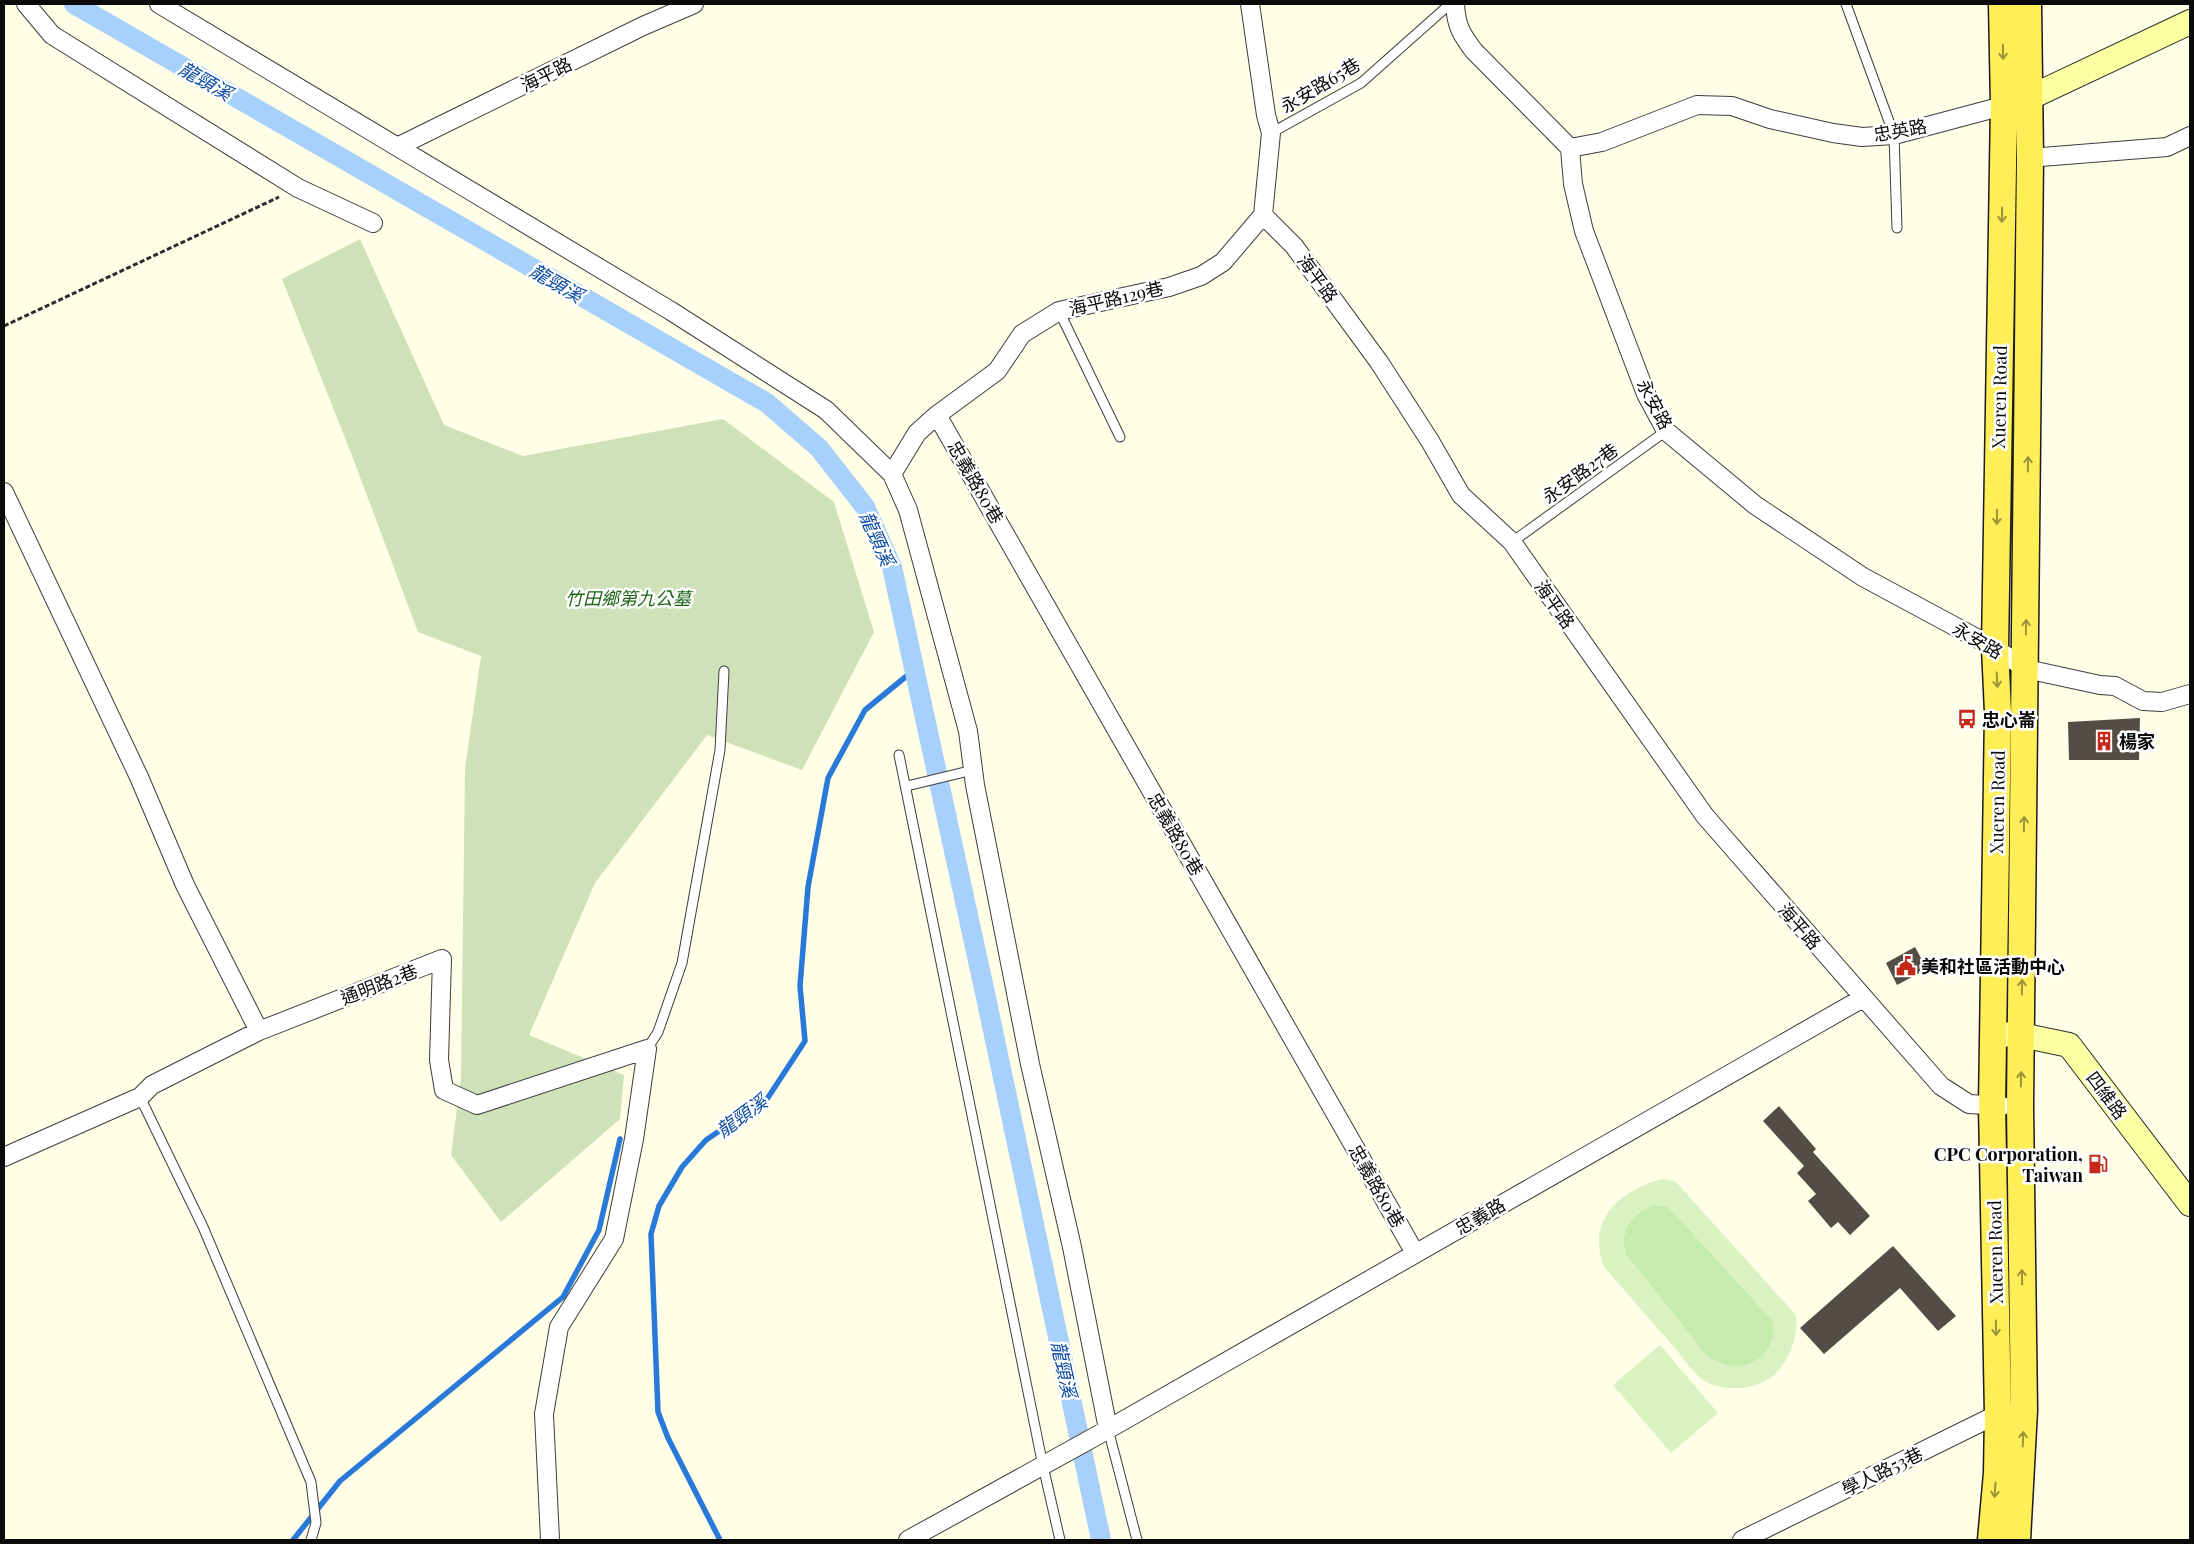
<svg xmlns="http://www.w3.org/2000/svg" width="2194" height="1544" font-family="'Playfair Display','Noto Sans TC',serif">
  <rect width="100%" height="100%" fill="#fffee7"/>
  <path fill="#c5ecae" d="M1653,1205L1668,1206L1773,1321C1776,1334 1771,1349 1760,1358C1745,1369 1726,1369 1710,1358C1702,1353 1695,1340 1688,1332C1667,1306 1646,1280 1626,1255C1619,1229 1630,1215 1653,1205Z"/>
  <path fill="#cee1b8" d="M360,239L444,425L523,456L723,419L834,502L874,632L802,770L707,735L595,883L529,1035L624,1075L620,1119L501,1222L451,1155L461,1078L465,769L481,656L418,632L351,453L282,279Z"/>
  <path fill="#daf2c1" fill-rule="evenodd" d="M1661,1179L1675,1181L1795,1314C1800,1333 1790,1357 1778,1371C1761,1391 1724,1393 1703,1380C1693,1373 1683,1358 1675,1348C1651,1321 1628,1294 1604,1267C1586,1219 1619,1192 1661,1179ZM1653,1205L1668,1206L1773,1321C1776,1334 1771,1349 1760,1358C1745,1369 1726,1369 1710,1358C1702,1353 1695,1340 1688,1332C1667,1306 1646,1280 1626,1255C1619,1229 1630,1215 1653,1205Z
    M1660,1345L1718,1413L1671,1453L1613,1385Z"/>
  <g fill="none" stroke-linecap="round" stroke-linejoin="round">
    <path stroke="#2979d8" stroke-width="5.5" d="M293,1540L340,1481L563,1297L599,1230L620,1139
      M720,1540L668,1438L658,1412L651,1234L659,1206L682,1167L706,1140L767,1099L805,1041L800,986L808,887L828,778L865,710L914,670"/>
    <path stroke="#a7d0fb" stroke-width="20" d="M74,4L767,403L819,448L865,507L892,567L985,993L1101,1540"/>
  </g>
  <path fill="#534d46" d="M2140,718L2139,760H2069L2068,722Z
    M1915,947L1927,969L1897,985L1886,963Z
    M1779,1106L1816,1149L1813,1152L1870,1216L1850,1235L1838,1222L1831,1228L1808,1201L1816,1194L1797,1173L1804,1166L1763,1121Z
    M1893,1246L1956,1316L1938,1331L1900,1288L1824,1354L1800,1328Z"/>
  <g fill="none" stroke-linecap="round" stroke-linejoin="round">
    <defs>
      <path id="lane" d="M1846,4L1894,135L1897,228
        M1271,133L1361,83L1450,4
        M1059,311L1120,437
        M1512,542L1666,431
        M899,755L1043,1466L1060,1540
        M907,786L973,770
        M647,1049L658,1032L682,963L720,750L724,671
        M140,1097L203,1227L311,1482L316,1523L311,1540
        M1108,1429L1137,1540"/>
      <path id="street" d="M26,4L52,35L298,188L373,223
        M159,4L671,311L826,410L892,474L908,510L968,731L975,785L1030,1064L1072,1247L1108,1429
        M1250,4L1266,115L1271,133L1263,215L1294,246L1379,362L1430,441L1461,495L1512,542L1705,816L1941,1086L1969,1104L2002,1106
        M1455,4C1456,25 1461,34 1474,51L1570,148L1573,184L1584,231L1646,394L1666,431L1755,505L1863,577L1995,648L2026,669L2100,685L2115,686L2143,701L2162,702L2190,694
        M399,146L643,26L694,4
        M1570,148L1602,142L1697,105L1732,106L1770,119L1833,133L1862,137L1894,135L2014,103
        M2030,158L2167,147L2190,136
        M937,415L1415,1253
        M892,474L917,433L937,415L997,371L1022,334L1059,311L1169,287L1201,276L1223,262L1263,215
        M4,492L139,777L185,885L259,1031
        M4,1157L140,1097L152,1085L259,1031L442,959L439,1060L444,1090L477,1105L647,1049L634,1139L614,1239L559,1327L544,1414L550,1540
        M908,1540L1098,1435L1863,998
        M1742,1540L1998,1414L2007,1413"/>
      <path id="secondary" d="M2031,97L2190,22
        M1995,1034L2021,1035L2069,1045L2190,1204"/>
      <path id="primary" d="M1991,1540L1997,1473L1998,1414L1992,1106L1998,712L1995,648L2004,106L2002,4
        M2017,1540L2024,1410L2020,1106L2030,158L2028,4"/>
    </defs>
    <use href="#lane" stroke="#3d3d3d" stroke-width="11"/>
    <use href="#street" stroke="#3d3d3d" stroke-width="20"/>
    <use href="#secondary" stroke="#2c2c2c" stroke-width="26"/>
    <use href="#primary" stroke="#1b1b1b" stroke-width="29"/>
    <path stroke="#2c2c2c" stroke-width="3" stroke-dasharray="5 2.5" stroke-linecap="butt" d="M4,326L279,197"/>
    <use href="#lane" stroke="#fff" stroke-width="9"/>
    <use href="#street" stroke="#fff" stroke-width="18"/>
    <use href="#secondary" stroke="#fcffa2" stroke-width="24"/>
    <use href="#primary" stroke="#ffee57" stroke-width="26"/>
  </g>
  <defs><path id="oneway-shaft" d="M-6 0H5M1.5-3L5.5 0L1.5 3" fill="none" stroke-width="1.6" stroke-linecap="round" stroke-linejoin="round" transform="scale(1.25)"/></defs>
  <g stroke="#9d9338">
    <use href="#oneway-shaft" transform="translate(2003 52) rotate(89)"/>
    <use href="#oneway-shaft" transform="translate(2002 215) rotate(91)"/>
    <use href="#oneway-shaft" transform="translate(2028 464) rotate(-89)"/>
    <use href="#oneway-shaft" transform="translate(1997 517) rotate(91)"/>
    <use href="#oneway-shaft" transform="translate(2026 627) rotate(-89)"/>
    <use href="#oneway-shaft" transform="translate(1997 680) rotate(87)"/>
    <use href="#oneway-shaft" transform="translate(2024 824) rotate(-89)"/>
    <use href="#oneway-shaft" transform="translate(2022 987) rotate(-89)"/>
    <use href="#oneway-shaft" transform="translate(2021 1079) rotate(-89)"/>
    <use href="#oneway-shaft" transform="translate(2022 1277) rotate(-91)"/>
    <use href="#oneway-shaft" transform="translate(1996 1328) rotate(89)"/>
    <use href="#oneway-shaft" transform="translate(2023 1439) rotate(-88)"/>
    <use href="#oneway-shaft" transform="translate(1995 1490) rotate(94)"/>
  </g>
  <defs>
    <symbol id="bus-bare" viewBox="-9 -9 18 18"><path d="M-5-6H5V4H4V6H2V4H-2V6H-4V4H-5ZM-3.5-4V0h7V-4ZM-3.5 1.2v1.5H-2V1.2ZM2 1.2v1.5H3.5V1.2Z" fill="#c42919" stroke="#fff" stroke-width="2.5" paint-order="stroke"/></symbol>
    <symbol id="building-bare" viewBox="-9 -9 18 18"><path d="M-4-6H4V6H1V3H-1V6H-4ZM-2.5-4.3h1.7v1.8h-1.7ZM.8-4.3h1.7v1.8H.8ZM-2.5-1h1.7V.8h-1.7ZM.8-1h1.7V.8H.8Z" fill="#c42919" stroke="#fff" stroke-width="2.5" paint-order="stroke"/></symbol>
    <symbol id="civic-bare" viewBox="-9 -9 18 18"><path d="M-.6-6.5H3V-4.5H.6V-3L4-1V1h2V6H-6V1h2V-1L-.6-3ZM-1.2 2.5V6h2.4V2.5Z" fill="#c42919" stroke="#fff" stroke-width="2.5" paint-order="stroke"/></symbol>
    <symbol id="fuel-bare" viewBox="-9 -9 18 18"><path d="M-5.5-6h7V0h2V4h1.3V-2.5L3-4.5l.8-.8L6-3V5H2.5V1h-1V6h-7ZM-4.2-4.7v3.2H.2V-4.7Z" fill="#c42919" stroke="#fff" stroke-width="2.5" paint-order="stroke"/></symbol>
  </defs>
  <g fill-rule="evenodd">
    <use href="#bus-bare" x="1953" y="705" width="28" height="28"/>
    <use href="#building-bare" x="2090" y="727" width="28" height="28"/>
    <use href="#civic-bare" x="1892" y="952" width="28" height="28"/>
    <use href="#fuel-bare" x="2084" y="1150" width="28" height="28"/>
  </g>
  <g text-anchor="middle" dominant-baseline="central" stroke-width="5" stroke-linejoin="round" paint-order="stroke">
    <g font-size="18" fill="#0a0a0a" stroke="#fff">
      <text transform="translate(546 74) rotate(-26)">海平路</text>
      <text transform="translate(1320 85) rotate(-31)">永安路65巷</text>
      <text transform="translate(1900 130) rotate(-10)">忠英路</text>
      <text transform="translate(1318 278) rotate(54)">海平路</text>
      <text transform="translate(1116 298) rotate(-13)">海平路129巷</text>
      <text transform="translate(1999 397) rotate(-89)">Xueren Road</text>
      <text transform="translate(1655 404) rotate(62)">永安路</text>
      <text transform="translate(1580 473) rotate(-36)">永安路27巷</text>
      <text transform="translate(976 482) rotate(60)">忠義路80巷</text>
      <text transform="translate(1555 604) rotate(55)">海平路</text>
      <text transform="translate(1978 640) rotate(30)">永安路</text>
      <text transform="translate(1997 802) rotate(-89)">Xueren Road</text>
      <text transform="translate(1176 834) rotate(60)">忠義路80巷</text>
      <text transform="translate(1800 926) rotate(49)">海平路</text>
      <text transform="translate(379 984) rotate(-21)">通明路2巷</text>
      <text transform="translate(2107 1095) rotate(53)">四維路</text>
      <text transform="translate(1377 1186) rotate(60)">忠義路80巷</text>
      <text transform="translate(1480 1216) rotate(-30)">忠義路</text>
      <text transform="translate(1995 1252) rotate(-91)">Xueren Road</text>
      <text transform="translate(1882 1471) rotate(-26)">學人路53巷</text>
    </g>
    <g font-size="18" font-style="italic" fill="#1c6517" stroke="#fff">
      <text x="628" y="598">竹田鄉第九公墓</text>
    </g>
    <g font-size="18" font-weight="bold" fill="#0a0a0a" stroke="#fff" text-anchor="start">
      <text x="1982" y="719">忠心崙</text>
      <text x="2119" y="741">楊家</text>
      <text x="1921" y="966">美和社區活動中心</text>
      <text x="2083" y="1154" text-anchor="end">CPC Corporation,<tspan x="2083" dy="21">Taiwan</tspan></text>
    </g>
    <g font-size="19" font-style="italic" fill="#0b4ba4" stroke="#fff">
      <text transform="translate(206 80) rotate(30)">龍頸溪</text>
      <text transform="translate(557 282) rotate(30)">龍頸溪</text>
      <text transform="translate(878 538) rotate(66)">龍頸溪</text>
      <text transform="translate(741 1115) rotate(-36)">龍頸溪</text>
      <text transform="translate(1065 1369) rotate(78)">龍頸溪</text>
    </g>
  </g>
  <rect width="2194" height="1544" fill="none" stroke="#0a0a0a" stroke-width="10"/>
</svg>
